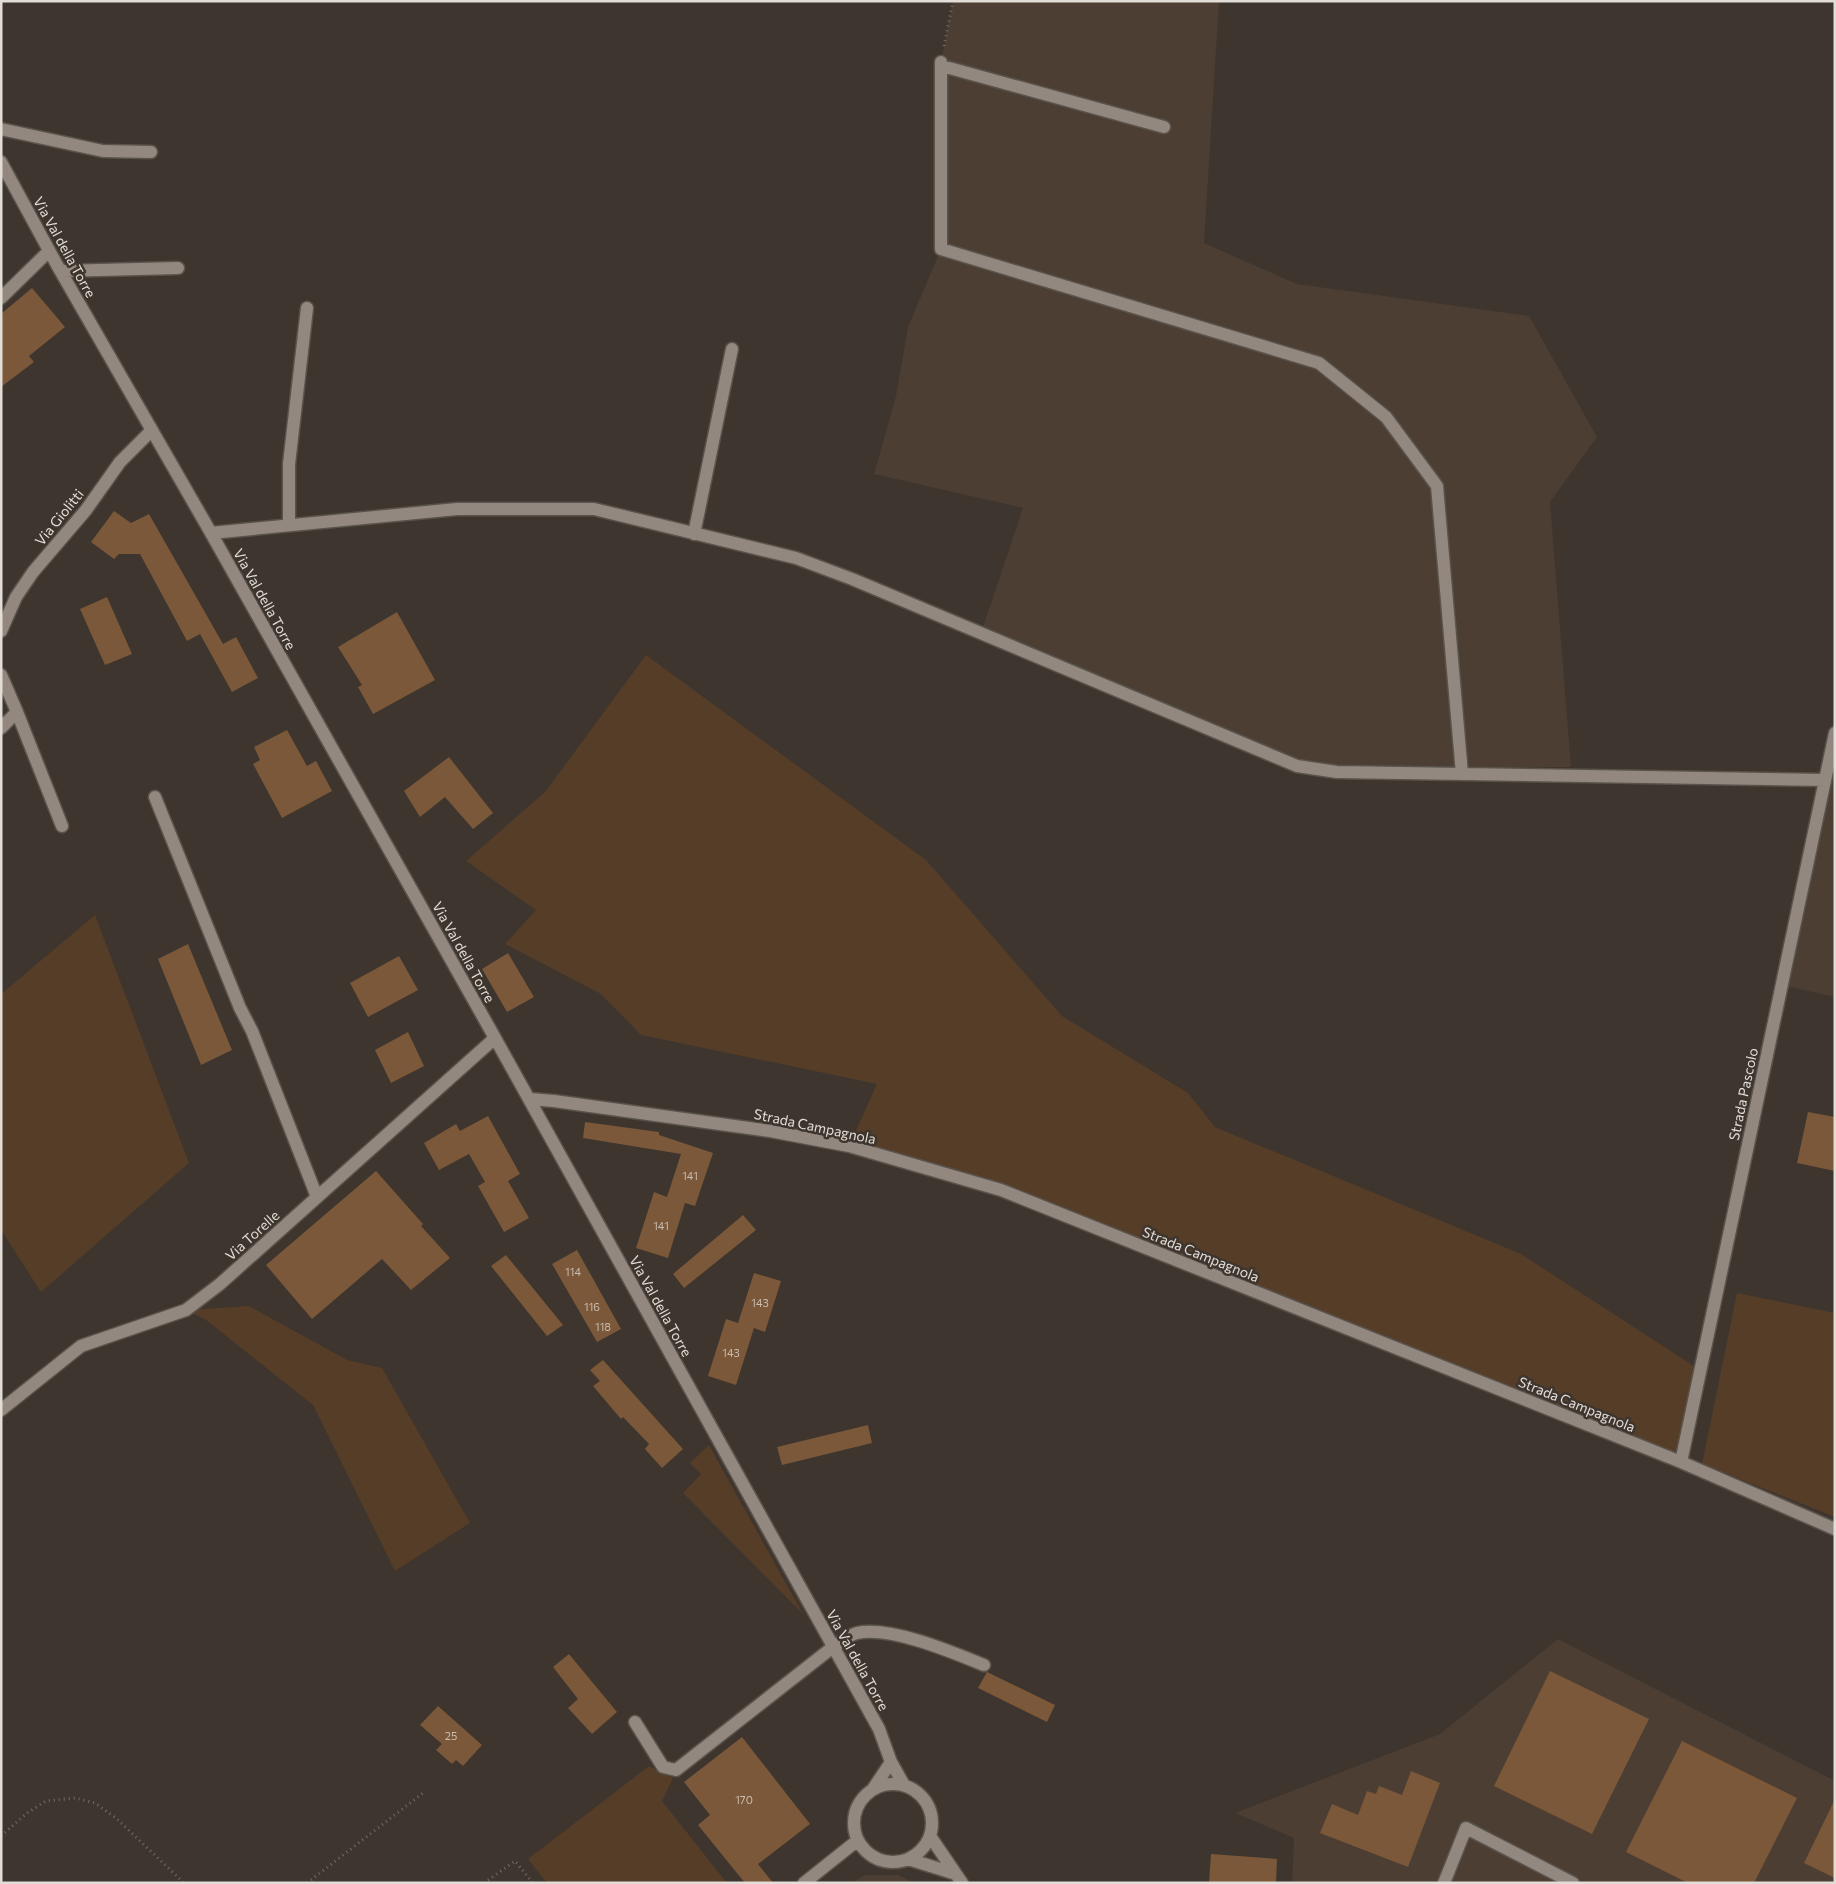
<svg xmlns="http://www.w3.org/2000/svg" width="1836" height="1884" font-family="Commissioner,sans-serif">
  <rect width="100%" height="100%" fill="#3e352e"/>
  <path fill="#4c3e32" d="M953,1H1219L1204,243L1297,284L1529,316L1597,437L1550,502L1571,767H1453L1337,772L1297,766L981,633L1023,508L874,474L896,396L908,327L941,249V62Z
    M1835,733V997L1781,985Z
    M1558,1639L1835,1781V1883H1292L1294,1838L1235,1813L1440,1734Z
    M865,1875H899L913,1883H851Z"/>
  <path fill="#553d27" d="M646,655L926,860L1062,1016L1188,1093L1215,1127L1521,1254L1700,1370L1681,1462L1001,1190L849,1146L877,1084L641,1035L601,994L505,944L536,910L466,861L545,792Z
    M95,915L189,1163L41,1292L1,1230V994Z
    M1737,1293L1835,1313V1517L1702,1464Z
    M249,1306L347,1360L382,1368L470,1523L395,1571L313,1405L206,1320L186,1310Z
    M709,1445L720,1465L803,1614L683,1493L701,1474L690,1463Z
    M649,1766L673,1778L662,1801L727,1883H547L528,1859Z"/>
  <path fill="#7a5839" d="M32,288L65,327L29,356L34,362L1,387V314Z
    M114,511L131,523L149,514L223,644L236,637L258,678L232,692L200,634L187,641L140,554H119L114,559L91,542Z
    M107,597L132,654L105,665L80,609Z
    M397,612L435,680L373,714L358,687L362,685L338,647Z
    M287,730L307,766L316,761L332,791L282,818L253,764L260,760L254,747Z
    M449,757L493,813L473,829L445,797L420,817L404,791Z
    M188,944L232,1050L201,1065L158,959Z
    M508,953L534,997L507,1012L482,969Z
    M399,956L418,990L368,1017L350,983Z
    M408,1032L424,1066L391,1083L375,1050Z
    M1808,1112L1835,1117V1171L1797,1163Z
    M488,1116L520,1174L508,1181L529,1218L504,1232L478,1186L485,1182L469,1154L439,1170L424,1143L456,1124L460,1131Z
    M585,1122L659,1132V1135L713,1153L695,1206L685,1203L668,1258L636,1248L654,1192L667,1197L681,1154L583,1138Z
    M376,1171L423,1224L421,1226L450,1258L411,1290L382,1259L312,1319L266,1265Z
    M743,1215L756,1230L684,1288L673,1274Z
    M577,1250L621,1329L597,1342L552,1264Z
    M506,1255L563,1325L547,1336L491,1266Z
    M754,1273L781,1281L765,1332L754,1328L736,1385L708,1376L726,1319L738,1323Z
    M603,1360L683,1449L662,1468L645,1449L649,1444L623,1417L621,1419L593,1386L600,1381L590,1370Z
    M868,1425L872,1443L782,1465L777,1447Z
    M569,1654L617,1712L592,1734L568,1708L578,1699L553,1667Z
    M1550,1671L1649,1719L1592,1834L1494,1786Z
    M987,1672L1055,1705L1047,1722L978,1688Z
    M438,1706L482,1745L463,1766L456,1760L452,1764L436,1750L442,1744L420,1725Z
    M742,1737L810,1824L758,1864L773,1883H745L698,1825L710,1815L684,1782Z
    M1682,1741L1797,1798L1754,1883H1688L1626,1852Z
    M1411,1771L1440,1783L1408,1867L1320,1833L1332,1804L1358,1815L1367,1791L1376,1794L1379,1786L1402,1795Z
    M1835,1799V1878L1804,1863Z
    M1211,1854L1277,1859L1276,1883H1209Z"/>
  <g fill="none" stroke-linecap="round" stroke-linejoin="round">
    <defs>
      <path id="minor" d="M941,62V249L1319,363L1386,417L1437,486L1462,774
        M942,66L1164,127
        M1,129L103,151L151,152
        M1,162L57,265L211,533L495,1038L879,1729L891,1762L904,1785
        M61,271L178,268
        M1,298L49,251
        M289,525V464L307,308
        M211,533L457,509H594L796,558L852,579L1297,766L1337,772L1825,780
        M694,534L732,349
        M1,631L16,597L33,572L86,510L120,462L152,430
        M1,675L17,712L1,728
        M17,712L62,826
        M155,797L240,1008L252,1031L317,1197
        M530,1099L554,1101L770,1131L849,1146L1001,1190L1681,1462L1835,1529
        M1,1410L81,1346L186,1310L220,1284L495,1038
        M1681,1462L1835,733
        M635,1722L663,1767L676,1770L833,1647C840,1643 849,1635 857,1633C891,1626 952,1652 984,1665
        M854 1823a39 39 0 1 1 78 0a39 39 0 1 1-78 0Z
        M873,1789L891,1762
        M930,1836L962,1883
        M908,1859L956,1874
        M804,1883L858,1840
        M1444,1883L1466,1828L1573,1883"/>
    </defs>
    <use href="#minor" stroke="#59534c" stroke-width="15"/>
    <path stroke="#736b65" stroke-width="3" stroke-dasharray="1 4" stroke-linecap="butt" d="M944,46L953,1
      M1,1836L27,1813L46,1801L75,1798L95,1803L116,1818L184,1883
      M307,1883L423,1793
      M484,1883L515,1861L533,1883"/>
    <use href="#minor" stroke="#928880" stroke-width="12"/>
  </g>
  <g text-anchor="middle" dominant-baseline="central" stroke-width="5" stroke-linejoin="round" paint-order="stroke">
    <g font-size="11" fill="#c9bcb0">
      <text x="690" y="1175">141</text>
      <text x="661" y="1225">141</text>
      <text x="573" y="1271">114</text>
      <text x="760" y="1302">143</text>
      <text x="592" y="1306">116</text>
      <text x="603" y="1326">118</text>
      <text x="731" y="1352">143</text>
      <text x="451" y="1735">25</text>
      <text x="744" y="1799">170</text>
    </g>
    <g font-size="14" fill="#e3ddd8" stroke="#3e352e">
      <text transform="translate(65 247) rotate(61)">Via Val della Torre</text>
      <text transform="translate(59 517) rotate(-51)">Via Giolitti</text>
      <text transform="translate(265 599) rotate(61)">Via Val della Torre</text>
      <text transform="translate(464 952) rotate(61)">Via Val della Torre</text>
      <text transform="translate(1743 1094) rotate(-78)">Strada Pascolo</text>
      <text transform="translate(815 1126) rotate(12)">Strada Campagnola</text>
      <text transform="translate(252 1235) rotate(-42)">Via Torelle</text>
      <text transform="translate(1201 1254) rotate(22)">Strada Campagnola</text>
      <text transform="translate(661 1306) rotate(61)">Via Val della Torre</text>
      <text transform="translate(1577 1404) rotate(22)">Strada Campagnola</text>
      <text transform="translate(858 1660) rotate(61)">Via Val della Torre</text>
    </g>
  </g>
  <rect width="1836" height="1884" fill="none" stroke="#e3ddd8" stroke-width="5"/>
</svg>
